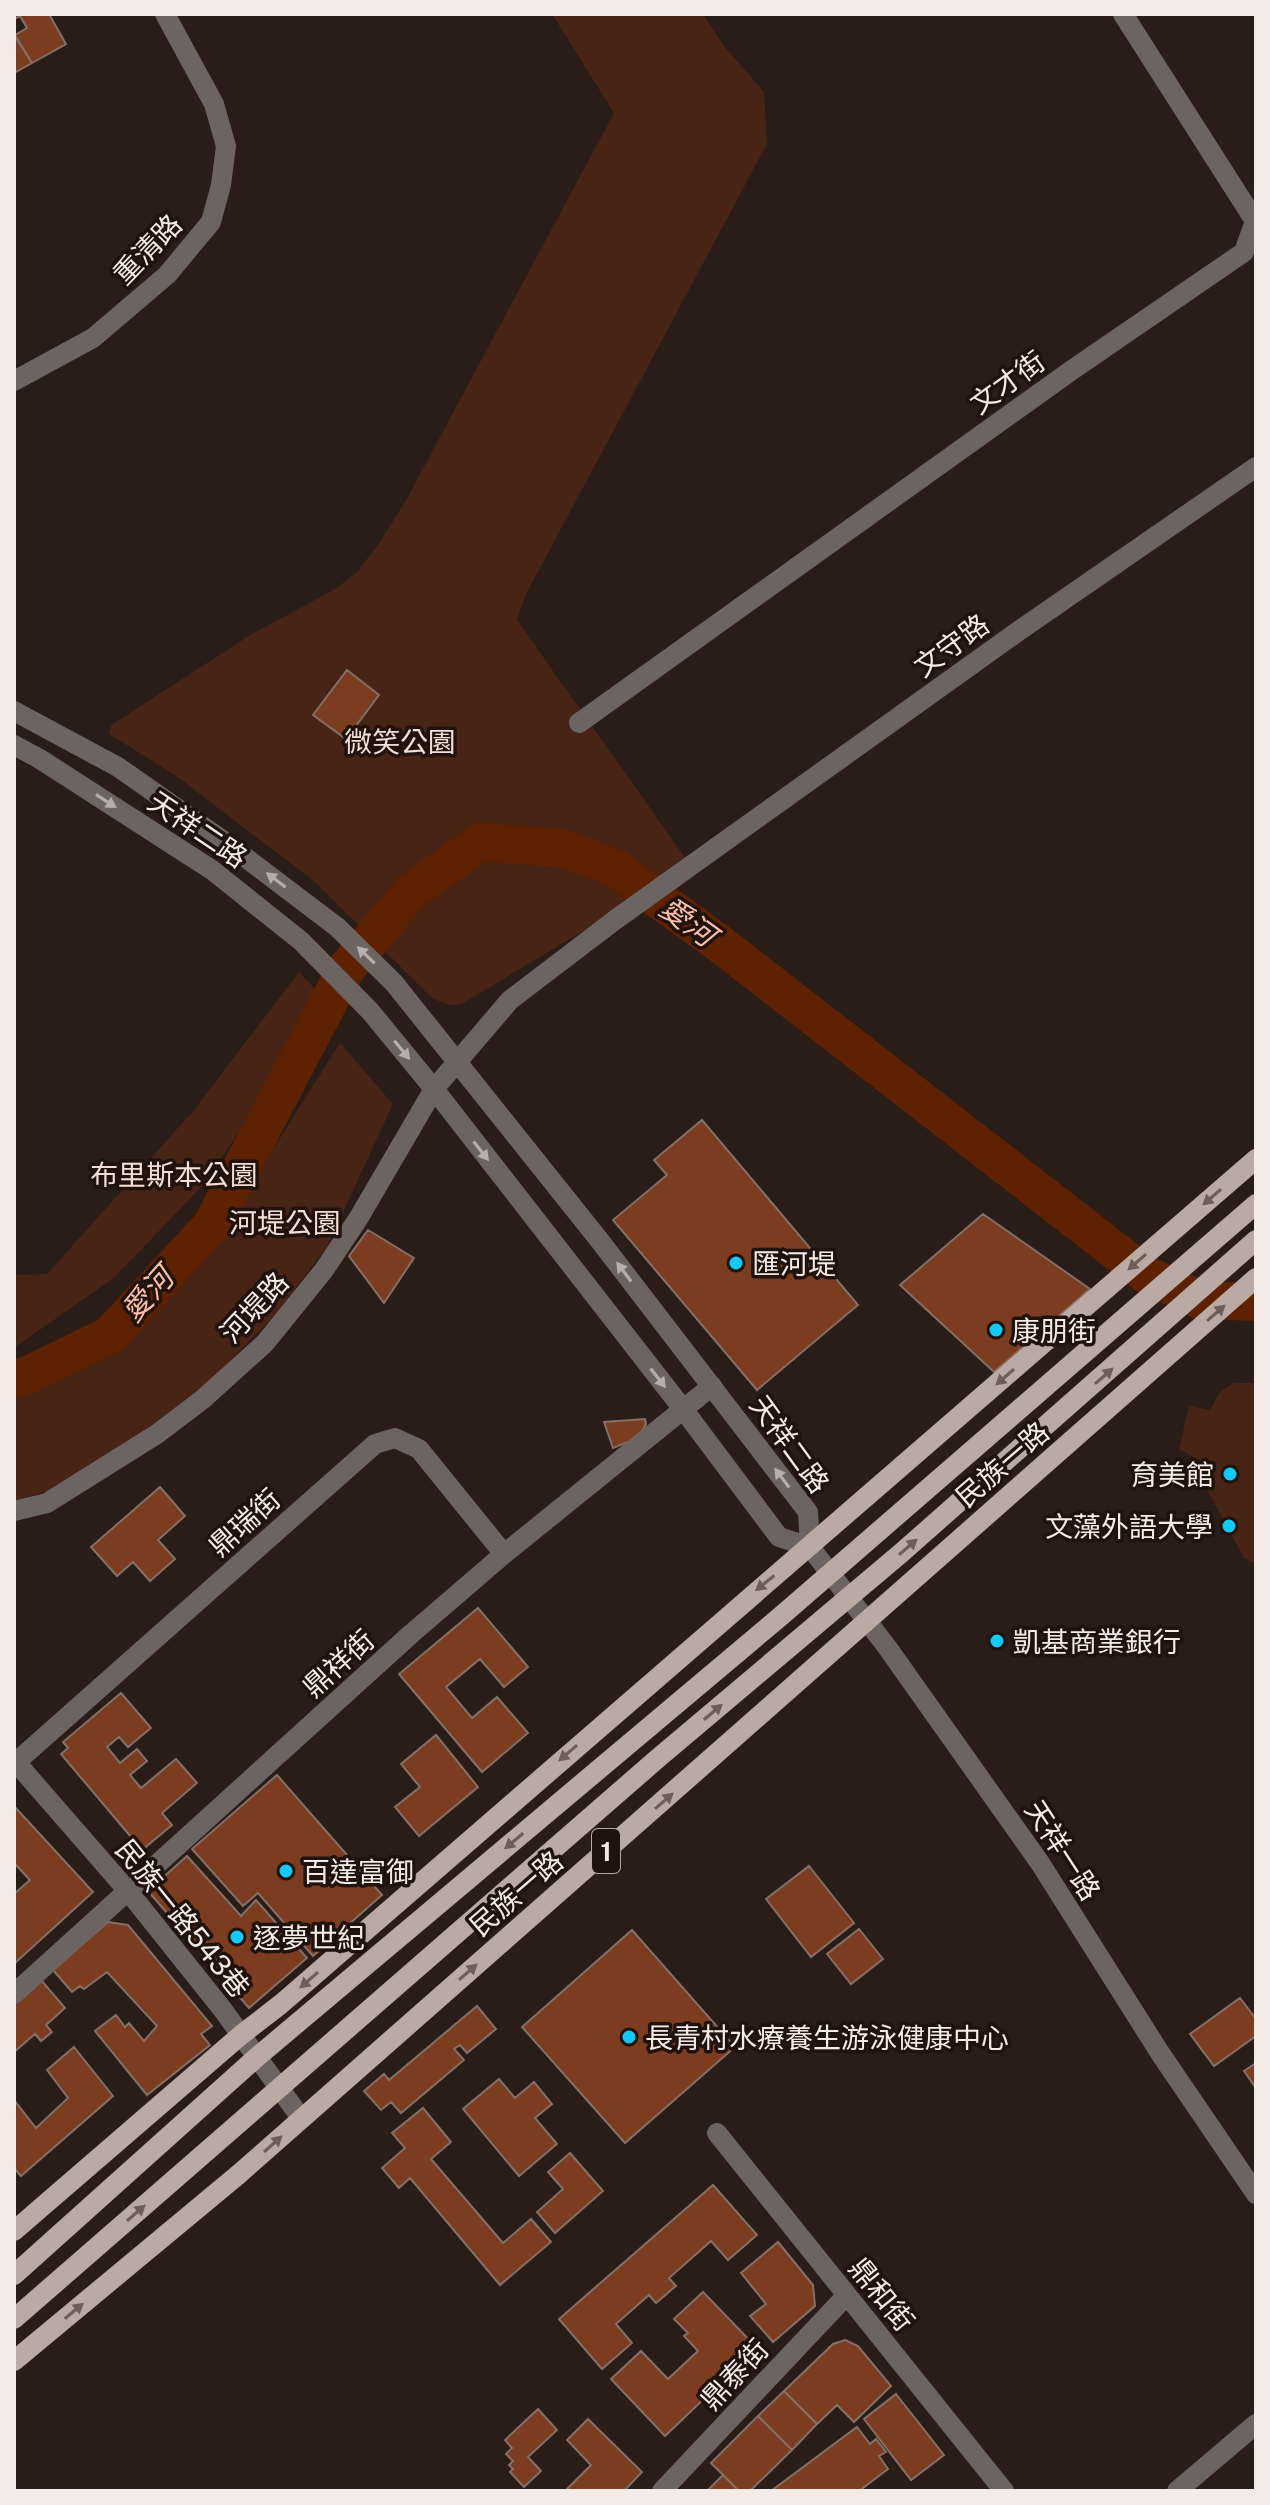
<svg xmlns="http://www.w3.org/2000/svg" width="1270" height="2505" font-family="'Public Sans','Noto Sans TC',sans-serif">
  <rect width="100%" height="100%" fill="#2a1c16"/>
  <path fill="#472415" d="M552,14H703L724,46L764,92L767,144L525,596L517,620L691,866L462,1004L448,1005L432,998L315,882L179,778L109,734L111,725L252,634L335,589L356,573L378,545L405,502L614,113Z
    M299,972L329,1004L320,1009L205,1183L115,1277L14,1348V1275L47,1274L194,1110Z
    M340,1043L393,1104L327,1247L275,1315L211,1380L128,1443L50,1490L14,1501V1395L30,1391L79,1365L147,1323L205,1257Z
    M1233,1383H1256V1564L1244,1558L1231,1534L1206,1488L1201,1461L1179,1449L1189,1406L1210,1410L1220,1392Z"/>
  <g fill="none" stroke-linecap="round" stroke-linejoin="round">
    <path stroke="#5f2201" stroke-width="38" d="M14,1379L28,1375L110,1335L211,1226L346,969L412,891L480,842L561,848L615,868L720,944L1145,1274L1200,1300L1256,1302"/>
  </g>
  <path fill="#7c3c1f" stroke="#827069" stroke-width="2" d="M14,14H49L66,44L32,63L15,35L27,28L20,16L15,19Z
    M14,35L32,63L14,73Z
    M347,670L379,695L346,739L313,715Z
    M702,1120L858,1305L757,1390L613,1220L667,1175L654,1160Z
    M983,1214L1090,1289L994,1372L900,1285Z
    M368,1230L414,1258L384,1303L349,1256Z
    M645,1419L646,1424L641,1433L633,1440L613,1448L604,1422Z
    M160,1487L185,1516L158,1540L175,1559L150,1581L133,1562L117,1576L91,1547Z
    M478,1608L528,1667L504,1687L480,1659L446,1687L472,1718L497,1697L528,1733L482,1772L399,1674Z
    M121,1693L151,1728L128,1747L119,1737L107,1747L120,1763L137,1749L147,1761L130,1775L141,1788L176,1759L197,1783L162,1813L172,1825L142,1850L61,1754L68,1748L63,1742Z
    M436,1735L478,1787L419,1836L395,1807L420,1787L401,1764Z
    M277,1775L382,1895L313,1956L258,1893L243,1906L192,1849Z
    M14,1806L93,1892L14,1964V1894L30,1880L14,1863Z
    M187,1856L241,1916L256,1900L307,1958L249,2008L148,1891Z
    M809,1866L854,1923L811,1957L766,1899Z
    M108,1922L128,1925L212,2026L201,2034L210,2045L147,2095L95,2031L116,2015L125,2027L129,2023L144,2041L157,2026L107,1972L84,1989L80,1986L72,1992L53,1970Z
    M859,1929L883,1959L851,1984L827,1954Z
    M632,1930L735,2047L625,2143L522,2027Z
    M41,1980L65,2008L46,2025L52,2032L41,2041L35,2034L14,2052V2004Z
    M1240,1998L1256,2019V2036L1214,2066L1190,2034Z
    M477,2006L496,2029L467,2053L460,2045L454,2049L464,2060L401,2113L391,2102L381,2110L364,2091L384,2074L389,2080Z
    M74,2047L113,2096L21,2176L14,2168V2100L36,2128L68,2098L47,2070Z
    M1256,2063V2088L1244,2071Z
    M499,2079L515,2098L534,2082L552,2104L535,2118L557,2144L519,2176L463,2109Z
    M423,2108L451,2142L431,2159L503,2243L531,2219L551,2242L500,2285L410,2178L399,2188L382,2168L405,2148L392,2133Z
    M570,2153L603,2191L555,2233L537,2212L563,2189L548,2172Z
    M713,2185L757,2235L728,2260L711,2241L669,2278L676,2286L656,2303L649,2295L616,2324L632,2343L602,2369L559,2319Z
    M778,2242L813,2285L815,2306L773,2342L750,2316L766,2304L741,2273Z
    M703,2292L757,2348L665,2436L611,2379L641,2351L668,2379L698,2351L684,2336L688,2333L674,2319Z
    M845,2340L858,2346L891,2386L854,2422L837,2405L817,2424L784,2391L833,2344Z
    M784,2391L817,2424L792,2450L758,2416Z
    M896,2394L944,2455L911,2480L864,2419Z
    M538,2409L557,2430L528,2457L541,2471L524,2487L510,2472L513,2469L509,2465L513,2461L506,2454L512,2448L505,2440Z
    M758,2416L792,2450L750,2491H739L711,2463Z
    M588,2419L642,2472L624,2491H565L591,2465L567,2440Z
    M857,2427L870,2444L876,2439L886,2452L879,2456L888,2469L859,2491H771Z
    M723,2475L739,2491H707Z"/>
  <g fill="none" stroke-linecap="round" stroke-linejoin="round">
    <path stroke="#6c6461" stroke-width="20" d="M14,381L93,338L167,275L211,222L221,185L226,146L214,104L165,14
      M579,723L1072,370L1244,252L1255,221L1123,14
      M14,1511L47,1503L157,1434L203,1399L265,1343L324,1270L358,1219L434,1089L510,1000L615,920L1020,630L1256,467
      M14,1760L128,1891L223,2010L301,2118
      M14,1764L375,1444L395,1438L419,1449L504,1554
      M14,1994L411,1634L504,1554L712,1386
      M717,2133L1004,2491
      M662,2491L847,2295"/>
    <path stroke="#6c6461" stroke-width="20" d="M14,711L118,767L225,842L337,927L394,983L600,1241L808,1512L810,1547
      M14,745L40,759L212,870L301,941L370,1011L434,1089L683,1409L779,1537L810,1547
      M810,1547L887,1647L1040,1863L1160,2053L1256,2194
      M1177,2491L1256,2424"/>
    <path stroke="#baaaa3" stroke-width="20" d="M14,2231L241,2035L281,2004L1256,1159
      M14,2275L257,2057L781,1616L1256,1204
      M14,2319L657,1759L900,1554L1256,1240
      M14,2361L239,2174L1256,1278"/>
  </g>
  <defs><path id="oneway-solid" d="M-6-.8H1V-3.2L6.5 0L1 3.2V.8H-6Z" transform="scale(2)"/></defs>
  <g fill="#b7aeaa">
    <use href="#oneway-solid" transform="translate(106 801) rotate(33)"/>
    <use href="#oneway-solid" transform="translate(276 880) rotate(-143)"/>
    <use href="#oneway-solid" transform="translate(366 955) rotate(-136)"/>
    <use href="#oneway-solid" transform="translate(402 1050) rotate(50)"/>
    <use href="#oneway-solid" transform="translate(481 1151) rotate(52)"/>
    <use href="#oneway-solid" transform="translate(624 1272) rotate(-127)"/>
    <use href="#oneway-solid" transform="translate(658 1378) rotate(52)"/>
    <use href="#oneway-solid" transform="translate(782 1478) rotate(-127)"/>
  </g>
  <g fill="#6d5e58">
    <use href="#oneway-solid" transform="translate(1212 1197) rotate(139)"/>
    <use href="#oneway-solid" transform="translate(1137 1262) rotate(139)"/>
    <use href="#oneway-solid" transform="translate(1216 1313) rotate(-41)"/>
    <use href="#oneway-solid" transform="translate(1104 1376) rotate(-41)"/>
    <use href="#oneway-solid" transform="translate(1005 1377) rotate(139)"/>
    <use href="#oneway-solid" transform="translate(908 1547) rotate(-41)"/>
    <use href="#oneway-solid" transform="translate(765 1583) rotate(141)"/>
    <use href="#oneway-solid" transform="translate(713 1712) rotate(-40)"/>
    <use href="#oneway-solid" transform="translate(568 1753) rotate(139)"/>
    <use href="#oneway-solid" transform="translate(664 1801) rotate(-41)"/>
    <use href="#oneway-solid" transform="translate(514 1841) rotate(140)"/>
    <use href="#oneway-solid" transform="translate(468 1972) rotate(-41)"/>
    <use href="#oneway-solid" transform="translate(309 1980) rotate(139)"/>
    <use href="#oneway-solid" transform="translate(273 2144) rotate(-42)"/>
    <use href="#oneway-solid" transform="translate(136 2213) rotate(-41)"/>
    <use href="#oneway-solid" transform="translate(74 2311) rotate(-40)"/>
  </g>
  <g fill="#10cafa" stroke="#20130d" stroke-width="3">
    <circle cx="736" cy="1263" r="8"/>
    <circle cx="996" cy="1330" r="8"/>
    <circle cx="1230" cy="1474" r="8"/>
    <circle cx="1229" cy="1526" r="8"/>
    <circle cx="997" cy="1641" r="8"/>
    <circle cx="286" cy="1871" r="8"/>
    <circle cx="237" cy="1937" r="8"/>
    <circle cx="629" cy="2037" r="8"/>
  </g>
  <g text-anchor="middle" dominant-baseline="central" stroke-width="7" stroke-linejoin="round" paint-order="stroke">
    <rect fill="#20130d" stroke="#b4aaa5" stroke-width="2" x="592" y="1829" width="28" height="44" rx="6"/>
    <g font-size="26" font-weight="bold" fill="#f4eae6">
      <text x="606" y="1851">1</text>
    </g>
    <g font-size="28" fill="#f4eae6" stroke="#20130d">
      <text transform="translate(147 249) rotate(-46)">重清路</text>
      <text transform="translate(1007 382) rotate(-36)">文才街</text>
      <text transform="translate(951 645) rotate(-36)">文守路</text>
      <text transform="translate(198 829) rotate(34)">天祥二路</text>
      <text transform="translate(254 1307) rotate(-47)">河堤路</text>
      <text transform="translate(790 1444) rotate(54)">天祥二路</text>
      <text transform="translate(1002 1464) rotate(-41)">民族一路</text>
      <text transform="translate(244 1522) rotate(-42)">鼎瑞街</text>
      <text transform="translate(338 1663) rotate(-42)">鼎祥街</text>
      <text transform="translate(1063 1850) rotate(57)">天祥一路</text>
      <text transform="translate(516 1893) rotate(-41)">民族一路</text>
      <text transform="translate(183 1918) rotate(51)">民族一路543巷</text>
      <text transform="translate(882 2294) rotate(51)">鼎和街</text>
      <text transform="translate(734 2374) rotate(-47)">鼎泰街</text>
    </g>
    <g font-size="28" fill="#f3ded5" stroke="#20130d">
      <text x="400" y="741">微笑公園</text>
      <text x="174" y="1174">布里斯本公園</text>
      <text x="285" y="1222">河堤公園</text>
    </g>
    <g font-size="28" fill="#f4eae6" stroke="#20130d" text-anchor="start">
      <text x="752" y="1263">匯河堤</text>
      <text x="1012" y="1330">康朋街</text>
      <text x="1214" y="1474" text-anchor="end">育美館</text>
      <text x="1213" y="1526" text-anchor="end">文藻外語大學</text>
      <text x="1013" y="1641">凱基商業銀行</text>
      <text x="302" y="1871">百達富御</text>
      <text x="253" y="1937">逐夢世紀</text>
      <text x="645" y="2037">長青村水療養生游泳健康中心</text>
    </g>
    <g font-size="30" font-style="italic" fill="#fbbfa7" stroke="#20130d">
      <text transform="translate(688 921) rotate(36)">愛河</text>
      <text transform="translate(147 1294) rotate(-48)">愛河</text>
    </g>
  </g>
  <rect width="1270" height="2505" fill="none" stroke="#f4eae6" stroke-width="32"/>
</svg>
